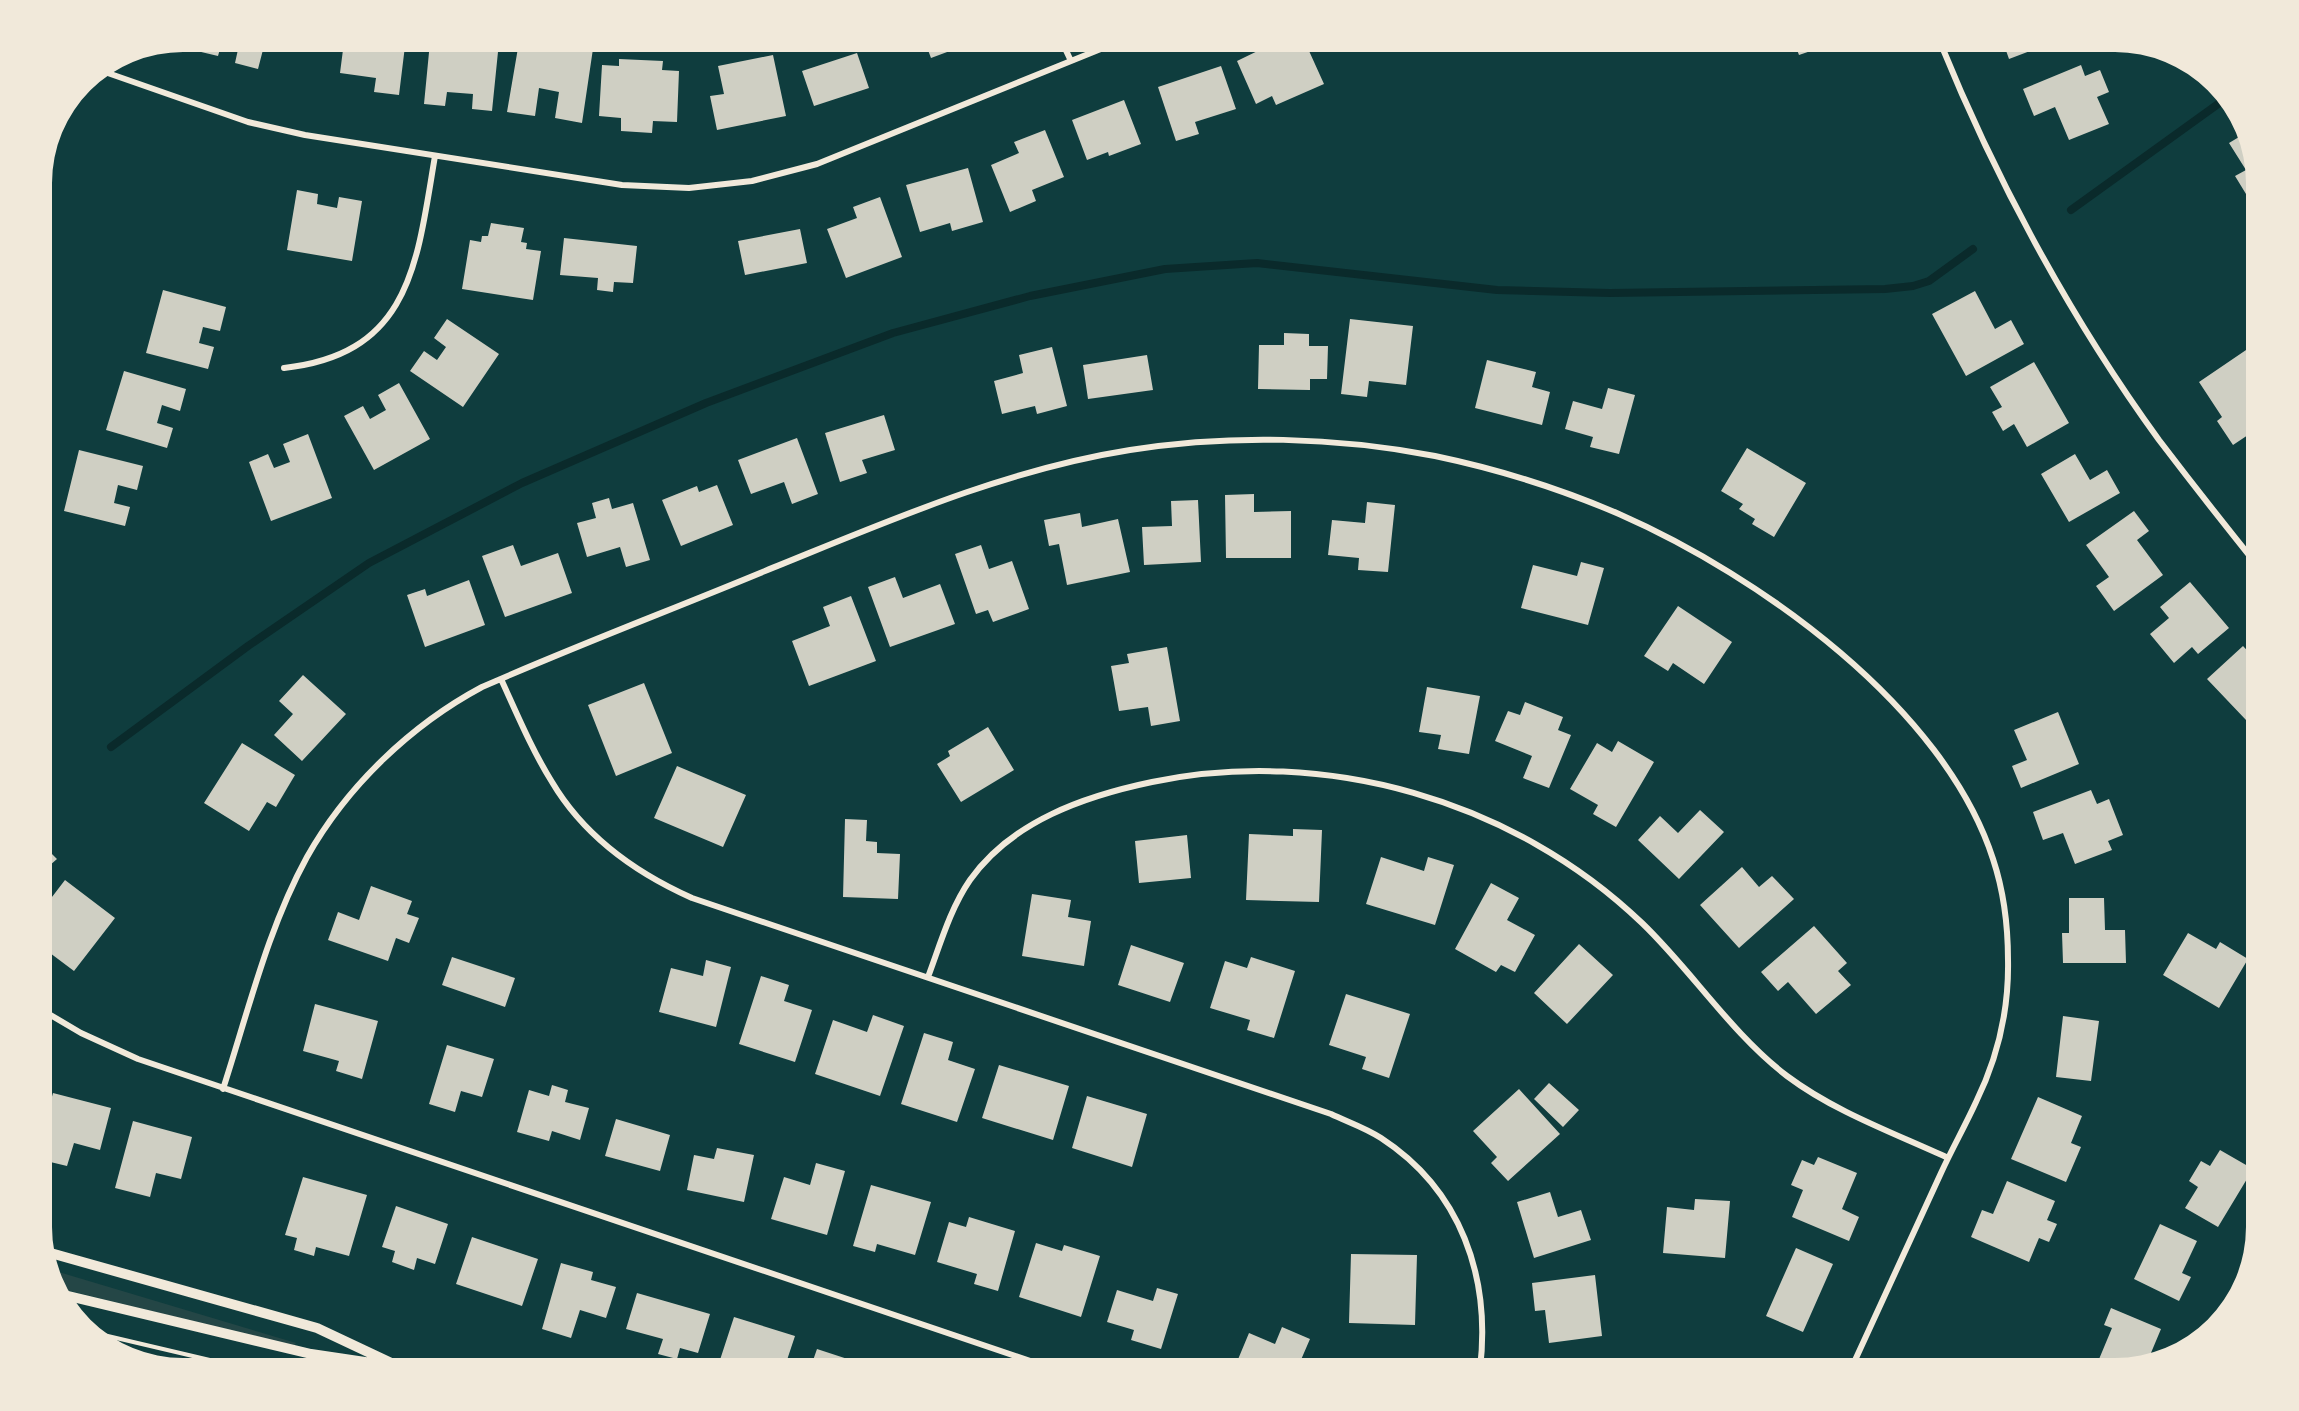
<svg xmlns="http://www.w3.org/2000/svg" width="2299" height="1411" font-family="Arial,sans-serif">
  <rect width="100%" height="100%" fill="#0f3d3e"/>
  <path fill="#244646" d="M52,1270L296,1343L294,1346L58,1288Z"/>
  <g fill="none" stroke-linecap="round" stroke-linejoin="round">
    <path stroke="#0a2a2b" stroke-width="8" d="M2071,210L2225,99
      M111,747L248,646L369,563L522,483L706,403L893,333L1030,296L1165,269L1257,263L1497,290L1610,293L1885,289L1913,286L1929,281L1973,249"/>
  </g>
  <path fill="#cfcfc3" d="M199,42H222L218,56L197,51Z
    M231,42H265L258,69L235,63L239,45Z
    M344,42H377L405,46L399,95L374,92L376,78L340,73Z
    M430,42H499L492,111L472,109L473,94L447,92L445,106L424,104Z
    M519,42H594L582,123L555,118L559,92L539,88L535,116L507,112Z
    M925,42H974L931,58Z
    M1276,42H1305L1324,84L1276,105L1272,96L1256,104L1237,61Z
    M1794,42H1837L1799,55Z
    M2003,42H2054L2009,59Z
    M857,53L869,88L814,106L802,71Z
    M773,55L786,116L717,130L710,96L724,94L718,66Z
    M619,59L663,61L662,70L679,71L677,122L653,121L652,133L621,131V118L599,116L602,65L619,66Z
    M2081,65L2085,76L2100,70L2109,92L2097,97L2109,124L2069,140L2055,107L2034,116L2023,89Z
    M1221,66L1236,109L1195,122L1199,134L1176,141L1158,87Z
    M1124,100L1141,144L1109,156L1108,152L1087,160L1072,120Z
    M1045,130L1064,177L1032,190L1036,201L1010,212L991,165L1019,153L1014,142Z
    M2244,134L2257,174V212L2235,176L2246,170L2229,143Z
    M968,168L983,222L952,231L950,223L920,232L906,185Z
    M297,190L318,194L317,204L337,208L339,197L362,201L352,261L287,250Z
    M880,197L902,257L846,278L827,229L857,218L853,207Z
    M491,223L524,228L521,242L527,243L526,249L541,251L533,300L462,289L470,240L481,242L482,236H488Z
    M800,229L807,263L745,275L738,241Z
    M564,238L637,246L633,283L614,282L613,292L597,290L598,278L560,275Z
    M163,290L226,307L220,331L203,327L199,343L214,347L208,369L146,353Z
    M1975,291L1995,329L2011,320L2024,344L1966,376L1932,314Z
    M447,319L499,354L463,407L410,371L424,351L437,360L446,347L434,338Z
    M1350,319L1413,326L1406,385L1369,381L1367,397L1341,394Z
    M1284,333L1309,334V346H1328L1327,379H1310V390L1258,389L1259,345H1284Z
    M1052,347L1067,406L1037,414L1035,406L1002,414L994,381L1023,373L1019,355Z
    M2249,348L2257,359V429L2233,445L2217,421L2222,417L2199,382Z
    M1147,355L1153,390L1088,399L1083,365Z
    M1487,360L1536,372L1532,387L1550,392L1542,425L1475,408Z
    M2034,362L2069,423L2027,447L2014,424L2003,431L1992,412L2002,407L1990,387Z
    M124,371L186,389L180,411L162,405L157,423L173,428L167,448L106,430Z
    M399,383L430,439L374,470L344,416L363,406L370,419L386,410L378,395Z
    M1608,388L1635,395L1619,454L1590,447L1593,437L1565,429L1573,401L1602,409Z
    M884,415L895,450L862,460L867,473L840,482L825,433Z
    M308,434L332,498L271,521L249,462L268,454L274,468L290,462L283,444Z
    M797,438L818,494L792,504L784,482L751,494L738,460Z
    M1747,448L1806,483L1774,537L1752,524L1755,519L1739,509L1743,504L1721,491Z
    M79,450L143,466L137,490L118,485L114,503L130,507L125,526L64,511Z
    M2075,454L2090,480L2107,470L2120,493L2069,522L2041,474Z
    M717,485L733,525L681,546L662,500L697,486L699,492Z
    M1254,494V512L1291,511V558H1226L1225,495Z
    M609,498L612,509L633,503L650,560L626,567L620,547L587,557L577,523L596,518L592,503Z
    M1198,500L1201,562L1144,565L1142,527L1172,526L1171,501Z
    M1367,502L1395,505L1388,572L1358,570L1359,558L1328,555L1332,520L1365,523Z
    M2134,511L2149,531L2137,540L2163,575L2114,611L2096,586L2109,577L2086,545Z
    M1080,513L1082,527L1118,519L1130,572L1067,585L1059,544L1049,546L1044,520Z
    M513,545L521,566L558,553L572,593L505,617L482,556Z
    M981,545L989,569L1012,561L1029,609L993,622L988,610L976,614L955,554Z
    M1581,562L1604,568L1588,625L1521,608L1533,565L1577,576Z
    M895,577L903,598L940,584L955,624L890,647L868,587Z
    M469,580L485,625L425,647L407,595L425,589L427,596Z
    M2190,582L2229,628L2198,654L2192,647L2174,663L2150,634L2169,618L2160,607Z
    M851,596L876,661L809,686L792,641L830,626L823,607Z
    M1678,606L1732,642L1704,684L1673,663L1668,671L1644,656Z
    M2243,646L2257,661V710L2246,720L2207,679Z
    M1167,647L1180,721L1151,726L1148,707L1119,711L1111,666L1129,663L1127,654Z
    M303,675L346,714L302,761L274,735L293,714L279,701Z
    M644,683L672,753L616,776L588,705Z
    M1427,687L1480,696L1469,754L1438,749L1441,735L1419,732Z
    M1525,702L1563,717L1558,730L1571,735L1549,788L1523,778L1532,756L1495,741L1508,711L1520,715Z
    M2058,712L2079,764L2021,788L2012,766L2027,760L2014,730Z
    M988,727L1014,770L961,802L937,764L950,756L948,751Z
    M1618,741L1654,762L1616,827L1593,814L1598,805L1570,789L1597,743L1612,752Z
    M242,743L295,775L276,807L267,802L249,831L204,803Z
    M677,766L746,795L723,847L654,818Z
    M2091,790L2097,804L2109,799L2123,835L2108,841L2112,850L2075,864L2063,833L2043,840L2033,812Z
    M1700,810L1724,832L1679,879L1638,840L1660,816L1678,833Z
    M845,819L867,820L866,841L877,842V853L900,854L898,899L843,897Z
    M1293,829L1322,830L1319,902L1246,900L1249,834L1293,836Z
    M1187,835L1191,878L1139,883L1135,841Z
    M42,844L57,859L42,872Z
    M1381,857L1424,871L1428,857L1454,865L1435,925L1366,904Z
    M1742,867L1759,887L1772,876L1794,899L1739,948L1700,905Z
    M65,880L115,918L74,971L42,947V910Z
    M1491,883L1519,898L1507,920L1535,935L1515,972L1501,965L1496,972L1455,949Z
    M371,886L412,901L407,914L419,918L409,943L396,938L388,961L328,940L338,912L359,920Z
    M1032,894L1071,900L1068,917L1091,921L1084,966L1022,956Z
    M2069,898H2104L2105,930H2125L2126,963H2063L2062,933H2069Z
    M1814,926L1847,963L1838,971L1851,985L1816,1014L1788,982L1778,991L1761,972Z
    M2188,933L2216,949L2220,942L2248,959L2219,1008L2163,975Z
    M1579,944L1613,975L1567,1024L1534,993Z
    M1131,945L1184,963L1170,1002L1118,985Z
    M452,957L515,978L505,1007L442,985Z
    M1251,957L1295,971L1274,1038L1247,1030L1250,1020L1210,1008L1225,961L1247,968Z
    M706,960L731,967L716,1027L659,1012L671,968L703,976Z
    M761,976L789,985L784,1001L812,1010L795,1062L739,1044Z
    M1346,994L1410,1014L1389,1078L1362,1069L1366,1057L1329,1045Z
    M315,1004L378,1021L362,1079L336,1071L339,1061L303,1051Z
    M873,1015L904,1026L880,1096L815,1074L833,1020L867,1032Z
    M2063,1016L2099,1021L2091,1081L2056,1077Z
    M924,1033L953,1042L948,1060L975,1069L957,1122L901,1104Z
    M447,1045L494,1059L482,1097L461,1091L455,1112L429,1104Z
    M999,1065L1069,1086L1053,1140L982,1118Z
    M1549,1083L1579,1110L1563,1127L1534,1099Z
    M552,1085L568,1090L565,1102L589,1108L580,1140L552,1131L549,1141L517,1132L529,1090L549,1096Z
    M1519,1089L1560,1134L1508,1181L1491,1163L1497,1157L1473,1131Z
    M53,1093L111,1108L100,1150L74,1143L67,1166L42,1160V1133Z
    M1087,1096L1147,1114L1132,1167L1072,1148Z
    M2038,1097L2082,1116L2071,1143L2081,1147L2066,1182L2011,1159Z
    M616,1119L670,1135L660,1171L605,1156Z
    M133,1121L192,1137L181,1179L156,1173L150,1197L115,1188Z
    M717,1148L754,1155L744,1202L687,1190L694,1155L714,1159Z
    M2220,1150L2253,1169L2218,1227L2185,1208L2198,1187L2189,1181L2201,1161L2210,1166Z
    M1818,1157L1857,1173L1842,1209L1859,1217L1849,1241L1792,1217L1803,1190L1791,1185L1802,1160L1814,1165Z
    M816,1163L845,1171L827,1235L771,1219L784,1177L810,1185Z
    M303,1177L367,1195L349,1256L316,1247L314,1256L294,1250L297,1238L285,1235Z
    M2007,1181L2055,1201L2047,1220L2057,1224L2049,1242L2039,1238L2029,1262L1971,1237L1982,1210L1993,1214Z
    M871,1185L931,1202L915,1255L877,1244L875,1252L853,1246Z
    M1550,1192L1558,1217L1581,1210L1591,1240L1534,1258L1517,1202Z
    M1695,1199L1730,1201L1725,1258L1663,1253L1667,1207L1694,1210Z
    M396,1206L448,1224L435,1264L417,1258L414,1270L392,1262L395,1251L382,1247Z
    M969,1217L1015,1231L998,1291L974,1284L977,1274L937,1262L949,1222L966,1227Z
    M2160,1224L2197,1241L2182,1273L2191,1277L2179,1301L2134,1279Z
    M472,1237L538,1259L522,1306L456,1284Z
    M1036,1243L1062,1251L1064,1245L1100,1256L1081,1317L1019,1297Z
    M1796,1248L1833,1264L1803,1332L1766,1316Z
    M1351,1254L1417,1255L1415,1325L1349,1323Z
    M561,1263L593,1272L591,1280L616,1287L606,1318L580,1310L571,1338L542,1329Z
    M1595,1275L1602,1336L1549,1343L1545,1310L1535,1311L1532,1283Z
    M1157,1288L1178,1294L1161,1349L1131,1340L1134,1330L1107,1322L1117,1290L1153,1301Z
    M637,1293L710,1314L698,1353L680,1348L677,1359L658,1354L663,1339L626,1329Z
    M2111,1308L2161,1329L2148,1360L2116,1369H2109L2097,1364L2112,1328L2104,1325Z
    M734,1317L795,1336L784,1369H726L718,1366Z
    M1282,1327L1310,1339L1297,1369H1234L1249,1333L1275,1344Z
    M817,1349L869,1366L868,1369H810Z
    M1548,1360L1583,1367V1369H1546Z"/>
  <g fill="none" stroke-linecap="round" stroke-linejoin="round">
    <path stroke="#f1e9da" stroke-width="4" d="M95,1333L248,1369"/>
    <path stroke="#f1e9da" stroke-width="6" d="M1062,42L1071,61
      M1940,42C1996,180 2071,319 2159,440C2191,482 2224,524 2257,565
      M102,71L248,122L305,135L622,185L689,188L752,181L817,164L1118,42
      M284,368C412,354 417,261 435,156
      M501,679C517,714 532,750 552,782C584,836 636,873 692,898L1331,1114C1348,1122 1366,1128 1381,1138C1461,1190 1491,1277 1480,1369
      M928,977C940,945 950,909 970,880C1012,821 1085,796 1152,782C1324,746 1514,800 1642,923C1692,971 1731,1033 1787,1076C1835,1112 1894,1133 1948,1158
      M42,1010L81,1033L138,1059L1054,1369
      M223,1089C248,1012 268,928 307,857C347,786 411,725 482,687C575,646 671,610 765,571C884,523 1003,470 1130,450C1230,434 1337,437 1435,456C1497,469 1561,489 1619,514C1760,576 1944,707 1993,859C2004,892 2008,925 2008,960C2009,1009 1998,1057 1976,1102C1965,1126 1952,1149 1941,1173C1911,1238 1881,1304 1851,1369"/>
    <path stroke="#f1e9da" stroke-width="10" d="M47,1252L317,1328L404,1369
      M60,1294L311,1354L385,1365"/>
  </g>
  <path d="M0 0H2299V1411H0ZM183 52H2115A131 131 0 0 1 2246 183V1227A131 131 0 0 1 2115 1358H183A131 131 0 0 1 52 1227V183A131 131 0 0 1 183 52Z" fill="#f1e9da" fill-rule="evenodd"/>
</svg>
